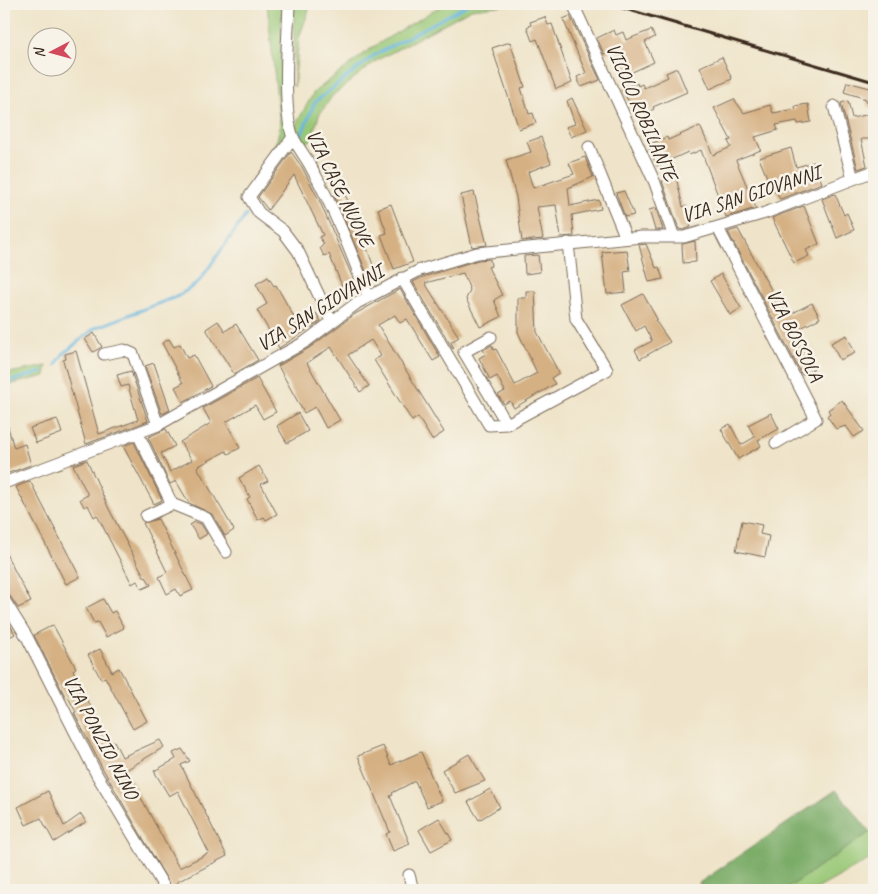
<svg xmlns="http://www.w3.org/2000/svg" width="878" height="894" font-family="Caveat,sans-serif">
  <rect width="100%" height="100%" fill="#f7f3e8"/>
  <filter id="ink" filterUnits="userSpaceOnUse"><feTurbulence type="fractalNoise" baseFrequency=".02" numOctaves="2"/><feDisplacementMap in="SourceGraphic" scale="10" xChannelSelector="R" yChannelSelector="G"/><feConvolveMatrix kernelMatrix="1 2 1 2 8 2 1 2 1" color-interpolation-filters="sRGB"/></filter>
  <filter id="wash" filterUnits="userSpaceOnUse"><feTurbulence type="fractalNoise" baseFrequency=".0096" numOctaves="4" result="noise"/><feDisplacementMap in="SourceGraphic" scale="20" xChannelSelector="R" yChannelSelector="G"/><feGaussianBlur stdDeviation="1.12" result="paint"/><feColorMatrix in="noise" values="0 0 0 0 0 0 0 0 0 0 0 0 0 0 0 0 0 1.4 0 .05"/><feComposite in="paint" operator="in"/></filter>
  <g filter="url(#wash)">
    <rect width="100%" height="100%" fill="#efe4c9"/>
    <path fill="#98c776" stroke="#6a784a" d="M267,4H282C281,49 279,92 288,137L245,195L277,140L280,127Z
      M294,4H311L299,38L294,87Z
      M444,4H515L471,9L376,61L333,95L319,115L312,139L303,145L295,126L314,92L373,47Z
      M47,366L45,376L4,386V374Z
      M874,829V857L815,890H785Z"/>
    <path fill="#7aac67" stroke="#5a6b42" d="M836,790L870,832L785,890H703L699,883Z"/>
    <g fill="none" stroke-linecap="round" stroke-linejoin="round">
      <path stroke="#63b5df" stroke-width="3" d="M301,136L315,102L375,55L469,4
        M56,365L63,354L95,328L178,296L198,283L246,215
        M4,383L42,372"/>
    </g>
    <g id="blocks">
      <path fill="#d5b083" d="M570,16L600,80L581,87L577,77L586,73L563,19Z
        M545,17L548,25L552,24L572,83L556,89L537,39L532,41L527,27L531,25L530,22Z
        M614,30L616,35L623,32L626,40L651,30L655,37L645,42L654,62L628,74L617,48L604,54L597,38Z
        M510,42L525,87L521,88L529,114L533,113L536,123L519,129L492,48Z
        M722,57L732,79L710,89L700,67Z
        M677,68L687,92L653,107L654,109L644,114L643,111L636,115L622,89L637,83L638,86L642,84L644,88L668,77L666,73Z
        M847,82L874,89V106L867,107L866,99L844,92Z
        M572,98L587,130L571,137L566,127L575,124L567,101Z
        M734,99L744,113L770,105L773,113L796,109L795,106L808,104L811,122L798,124L797,121L776,125L778,130L755,137L761,150L736,160L756,208L726,217L701,150L689,155L688,152L657,166L648,145L667,137L668,140L700,126L713,155L731,147L728,141L731,140L714,108Z
        M848,101L852,118L870,114L874,131V139H861L867,166L858,169L841,103Z
        M541,137L551,163L528,172L533,188L574,174L569,163L585,157L593,177L568,188L570,206L599,200L601,209L572,215L574,236L561,237L556,205L537,207L543,239L522,241L516,197L506,160L531,152L527,142Z
        M791,148L796,167L814,162L822,183L780,199L776,191L773,192L759,158Z
        M291,152L302,167L320,202L355,283L343,288L329,254L324,256L320,248L324,244L319,237L323,235L294,175L268,210L258,197Z
        M676,177L683,207L686,206L691,227L683,230L679,229L662,181Z
        M343,191L356,217L378,279L371,283L334,195Z
        M624,191L634,215L625,217L616,193Z
        M474,192L487,245L472,247L461,195Z
        M835,194L844,215L847,213L854,230L837,238L822,199Z
        M391,204L413,262L394,269L381,235L387,233L378,209Z
        M804,206L819,244L806,250L809,256L794,263L772,218Z
        M656,208L663,230H655L649,210Z
        M738,229L765,279L774,294L777,292L789,315L812,303L820,318L797,330L815,368L802,375L728,232Z
        M695,241L696,262L683,263L682,244Z
        M646,244L656,268L659,267L663,279L649,282L639,245Z
        M627,250L630,271L624,272L626,292L607,294L602,252Z
        M538,255L540,272L525,274L524,256Z
        M490,259L491,266L488,267L502,295L494,300L501,317L480,327L466,299L470,290L463,273L425,283L459,337L451,342L454,348L453,349L413,282L423,277L478,260Z
        M721,274L741,308L730,315L710,281Z
        M268,277L274,286L276,285L298,324L316,313L321,321L279,348L257,310L267,304L256,284Z
        M400,289L440,357L433,361L407,319L400,323L395,315L378,325L444,432L432,440L418,417L412,421L374,360L381,356L371,340L348,355L369,386L360,392L331,347L307,363L340,420L326,428L315,407L304,413L278,366L309,348L355,314Z
        M526,291H535L537,332L559,373L551,378L555,384L514,408L510,401L504,404L498,395L505,391L497,376L490,380L479,358L486,354L483,350L492,345L494,350L496,349L515,385L537,373L518,332V298H526Z
        M643,294L657,319L655,320L670,342L640,359L635,350L652,341L644,326L636,331L622,305Z
        M218,321L225,331L236,324L258,360L234,374L206,329Z
        M94,333L102,347L93,352L85,339Z
        M847,335L855,353L840,360L831,343Z
        M169,339L174,347L180,344L187,358L194,355L211,386L183,402L175,387L183,383L162,343Z
        M76,351L99,434L138,420L128,385L121,387L117,375L131,371L148,421L86,444L63,360L66,359L65,354Z
        M154,363L170,410L162,414L145,366Z
        M257,378L276,412L263,419L255,405L226,422L240,448L228,454L226,451L197,467L234,530L225,536L212,514L189,503L176,481L170,484L148,437L166,429L175,446L161,453L170,472L192,460L180,442L211,423L203,408Z
        M842,400L864,431L854,437L846,426L836,429L827,416L830,413L828,410Z
        M298,413L308,431L287,443L277,426Z
        M771,413L779,429L758,440L761,446L738,459L721,429L730,424L741,445L755,437L748,425Z
        M57,419L62,433L36,443L30,428Z
        M6,420L14,448L25,444L31,465L6,474L4,467V421Z
        M134,442L162,500L154,504L123,446Z
        M87,460L109,509L145,578L146,577L151,585L142,589L137,581L132,584L97,515L94,517L88,505L84,507L80,499L88,495L73,465Z
        M259,466L268,481L261,484L277,514L266,520L264,517L258,520L247,499L250,497L239,478Z
        M30,481L80,577L66,584L16,487Z
        M158,519L193,590L180,596L176,589L167,594L159,577L167,572L143,523Z
        M742,521L762,525L760,534L769,536L765,557L736,551Z
        M195,522L201,524L207,534L199,539L190,525Z
        M4,550L31,602L18,608L10,596L4,591Z
        M103,599L111,613L115,611L124,628L106,637L98,622L94,623L86,608Z
        M4,614L15,634L4,640Z
        M53,625L76,668L73,670L109,744L114,741L122,757L160,740L164,747L126,770L179,868L209,853L178,791L169,796L154,771L176,759L173,753L182,749L190,761L181,765L227,856L177,882L181,890H173L104,771L74,713L76,712L68,697L66,698L34,635Z
        M100,649L112,672L119,668L147,721L133,729L105,677L101,679L88,655Z
        M383,746L391,765L421,752L442,801L427,807L415,781L392,793L393,795L390,796L410,844L393,851L386,834L390,832L358,756Z
        M469,754L485,781L455,793L442,770Z
        M490,789L500,807L479,820L468,802Z
        M48,791L64,826L81,814L86,822L54,842L41,818L26,825L18,807Z
        M439,818L452,840L431,851L419,830Z"/>
    </g>
  </g>
  <g filter="url(#ink)">
    <use href="#blocks" fill-opacity="0" stroke="#7a6b5a" stroke-width="1"/>
    <g fill="none" stroke-linecap="round" stroke-linejoin="round">
      <defs>
        <path id="minor" d="M289,4C288,35 282,111 293,137C298,148 306,157 311,167C334,208 351,252 368,296
          M573,4L655,183L674,237
          M834,106L853,179
          M293,137L249,197L259,213L283,231L298,251L331,321
          M589,147L626,238
          M718,228L816,419L776,443
          M402,278L489,425L507,424
          M491,337L464,352L507,424L607,370L576,319L568,243
          M104,354L124,350L133,354L158,425
          M138,434L172,504
          M4,483L158,425L305,342L357,303L420,270L477,253L642,237H684L765,213L874,171
          M146,516L172,504L206,518L226,552
          M4,600L27,637L97,775L166,890
          M409,875L413,890"/>
      </defs>
      <use href="#minor" stroke="#7a6b5a" stroke-width="13"/>
      <use href="#minor" stroke="#fff" stroke-width="11"/>
      <path stroke="#3b2a1e" stroke-width="3" d="M609,4L874,82"/>
    </g>
  </g>
  <g text-anchor="middle" dominant-baseline="central" stroke-width="5" stroke-linejoin="round" paint-order="stroke">
    <g font-size="20" fill="#3b2a1e" stroke="#f7f3e8">
      <text transform="translate(642 112) rotate(66)">VICOLO ROBILANTE</text>
      <text transform="translate(340 188) rotate(64)">VIA CASE NUOVE</text>
      <text transform="translate(751 194) rotate(-18)">VIA SAN GIOVANNI</text>
      <text transform="translate(320 308) rotate(-32)">VIA SAN GIOVANNI</text>
      <text transform="translate(795 335) rotate(63)">VIA BOSSOLA</text>
      <text transform="translate(101 737) rotate(62)">VIA PONZIO NINO</text>
    </g>
  </g>
  <rect width="878" height="894" fill="none" stroke="#f7f3e8" stroke-width="20"/>
  <g transform="translate(52 52) rotate(264)"><circle r="24" fill="#f7f3e8" stroke="#aca397"/>
  <path d="M0-4L9 19L0 12L-9 19Z" fill="#d1495b"/>
  <text y="-8" font-size="14" font-weight="bold" text-anchor="middle" fill="#3b2a1e">N</text>
  </g>
</svg>
